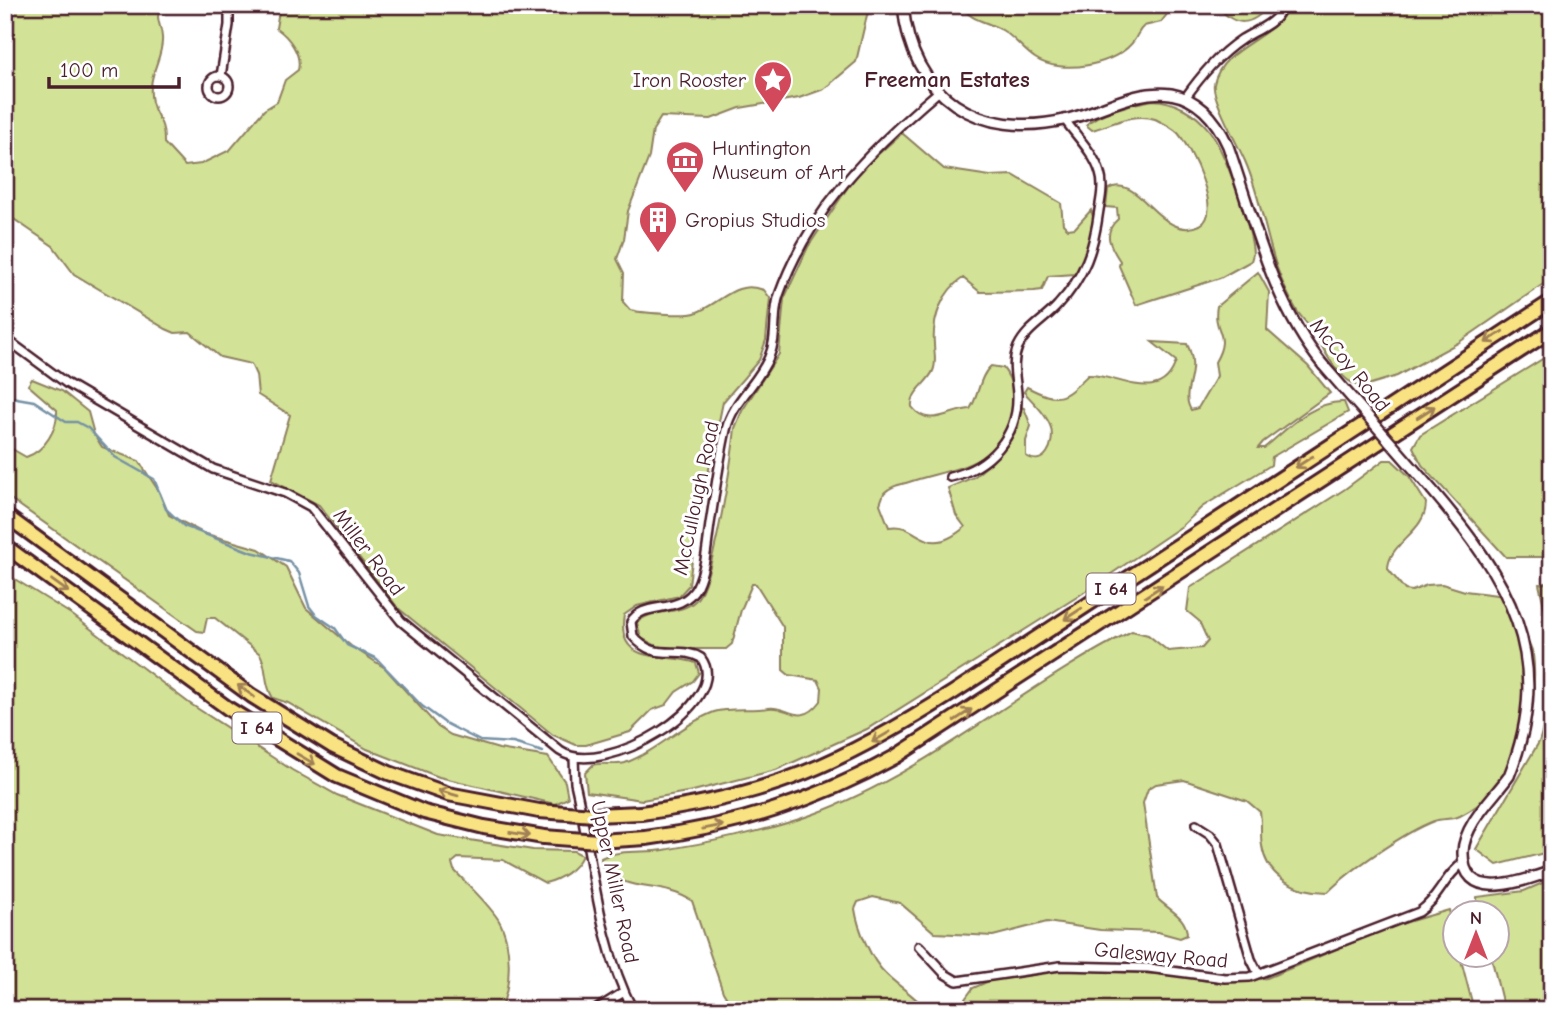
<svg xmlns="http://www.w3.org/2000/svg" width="1557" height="1015" font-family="'Comic Neue',sans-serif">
  <rect width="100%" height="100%" fill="#fff"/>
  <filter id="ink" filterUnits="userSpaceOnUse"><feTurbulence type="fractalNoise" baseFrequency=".0143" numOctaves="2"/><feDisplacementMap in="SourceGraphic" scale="14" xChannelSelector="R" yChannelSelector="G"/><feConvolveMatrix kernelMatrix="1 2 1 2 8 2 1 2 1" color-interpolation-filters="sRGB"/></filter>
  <g filter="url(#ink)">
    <path fill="#d2e296" stroke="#8e8060" stroke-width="2" d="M5,5H160C155,22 161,23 162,37C164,58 146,75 152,102C157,122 164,117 164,143L185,166L201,164L230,150L264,110L277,102L285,80L298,70C302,54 289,37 276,28L280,5H877L867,15L856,62L824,89L799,98L740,108L711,119L661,117L653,130L649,157L628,211L624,239L617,259L624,273L623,302L630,310C640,313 686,316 695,313C721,304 734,279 764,290L770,298L766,340L759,360L723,402L695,536L689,585L679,596L637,606L624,615C615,668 668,652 696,663L699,673L693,681L676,692L666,705L652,710L630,732L586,745H576L553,735L398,608L319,505L271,480L290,415L258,395L256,375L251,364L220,357L190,332L175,333L166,329L74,274L53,246L5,213Z
      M961,5H1174L1161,22L1144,26C1139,30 1138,34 1135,39C1119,65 1061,76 1035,58C1023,50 1014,37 1002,30C987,21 970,21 961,5Z
      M1217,5H1269C1252,27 1234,28 1217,5Z
      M1289,5H1552V278L1458,343L1397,376L1361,387C1340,381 1326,355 1317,337C1312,328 1303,320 1297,311C1290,299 1282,282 1277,268C1265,233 1260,195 1245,161C1238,145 1211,97 1214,84C1222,45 1276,40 1289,5Z
      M1153,100C1175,101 1196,113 1209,130C1225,151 1252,228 1253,254L1251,261L1220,278L1136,305L1119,266L1120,261C1110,246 1102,233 1118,219L1117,208L1106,207L1108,189C1139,171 1161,244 1200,225C1224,213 1190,147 1178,133C1172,127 1163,123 1155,119C1134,112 1111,125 1092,130L1086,125C1098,112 1135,103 1153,100Z
      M902,133L944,169L990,176L1013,175L1061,203L1063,224L1068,229L1075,228L1091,210C1100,231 1087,256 1075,274L1048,276L1042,290L1034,291L980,292L963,278C942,291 932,319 934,344C934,353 937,362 933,371C927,384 910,392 912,407C929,429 949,410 970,409C979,396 979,376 991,366L1003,368C1013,380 1016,400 1012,415C998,468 951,468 909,482C899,485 891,486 884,493L880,504L889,527C919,521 924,562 965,527L956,515L948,488L974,477L993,461L1018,428L1021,407L1024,408L1031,426L1026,441V456C1045,468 1055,444 1051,428C1047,415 1033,402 1024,392L1027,387C1060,404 1063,399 1088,375C1117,374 1162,407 1176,361L1152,342L1187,344C1202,373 1179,391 1191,410L1198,408L1217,376L1215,362C1232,332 1212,334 1217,306L1258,272L1269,292L1267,330L1308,366L1330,393L1263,442L1258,448H1264C1286,430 1314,400 1344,402L1348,412L1272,457L1271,465L1202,507L1182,526L1077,597L867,729L776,770L693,791L642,800L587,792L585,773L593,765C603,762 615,766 625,763C658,751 682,724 714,712C730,707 752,711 768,708C787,704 800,729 821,701L822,688L818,680L789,675L783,670V627L756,584H752L741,610L732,644L726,649H662L641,638L637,623C652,607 679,617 696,600C713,583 732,458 735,428L742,411L779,354L784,299L808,247L858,172Z
      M1552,353V557H1506L1422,465L1413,447L1420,435Z
      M32,379L62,391L88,412L94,434L102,447L139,461L160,493L169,515L203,533L259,549L286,567L306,608L351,646L385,668L438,727L451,735L499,749L548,757L565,782L568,798L555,804L439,777L367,749L288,703L273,698C263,683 268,667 260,654L215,618H207L204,632L197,631L5,495V445L26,457C45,451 58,428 57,410L28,385Z
      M1384,460H1392L1409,476L1426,503C1426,532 1388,543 1388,569L1405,590L1412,591L1427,585L1442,584L1465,591L1505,596C1511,610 1531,642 1533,654C1540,712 1515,789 1460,816C1452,820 1443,818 1434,821C1405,832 1350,870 1328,892C1298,892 1267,879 1262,846C1260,835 1262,823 1260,812L1247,801L1184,780L1156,784L1148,789L1143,803L1157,898C1168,910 1187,916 1187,935L1180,938L1158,932L1100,930L1047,922L993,936L935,933L900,903L873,897L858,902L855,909C858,929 871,960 886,974C899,987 913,994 927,1010H734L723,992L692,901C660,880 627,895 602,866L601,858C619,849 644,853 664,850C716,841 764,832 814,814C929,772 1023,685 1132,631L1148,635L1168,651L1202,648L1208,641L1199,621L1187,611L1190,588L1345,489Z
      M5,573L71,614L189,703L292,770L337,795L438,835L533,850L574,851L582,855C577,869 559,880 545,883L503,860L458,858L452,863L454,870C468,885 486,901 498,919C512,942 512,986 500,1010H5Z
      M1552,582V641L1539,584Z
      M1552,698V851L1497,865L1476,849L1539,742Z
      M1552,879V1010H1504L1491,956H1498V914L1478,913L1477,897L1524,891Z
      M1449,910L1455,936L1456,956H1460L1474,1010H957L973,988L989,981L1063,969L1176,975L1219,983L1267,978L1390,927Z"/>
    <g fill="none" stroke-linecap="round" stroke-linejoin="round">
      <path stroke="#7691a5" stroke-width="2.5" d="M5,396L34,401L66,422H77L88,428L115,457L154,479L166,509L184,526L251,552L289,561L299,573L309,606L316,615L335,628L347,645L377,659L422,706L445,723L480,741L513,743L543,752"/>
      <defs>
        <path id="minor" d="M221,76L229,25V5
          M209 86a10 10 0 1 1 20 0a10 10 0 1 1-20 0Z
          M1185,98C1201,76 1218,55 1242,39C1256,30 1279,23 1282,5
          M5,338L66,383L213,469L285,493L311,507L401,621L560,751C603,781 734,702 701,658C678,644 656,664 633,636L631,622C643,599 681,617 697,586C706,567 707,545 710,524C715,493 719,461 726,430C733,400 758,384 769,357C778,337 772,315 779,295C809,210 871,149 938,92
          M950,477C989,468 1019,436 1017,394C1016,378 1011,363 1018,347C1026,329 1046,319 1058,305C1085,276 1094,248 1099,210C1101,198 1104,185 1100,173C1094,153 1077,137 1065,120
          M574,758L575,783C593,858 597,941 633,1010
          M1196,825L1210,834L1218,844L1251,959L1258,973
          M919,946L945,974L957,981L1060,966L1148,968L1225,978L1250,977L1419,912C1439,899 1445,874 1465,862
          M595,1010L624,992"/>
        <path id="tertiary" d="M903,5C911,97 979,141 1068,119C1102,111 1135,89 1171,94C1199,99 1217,121 1228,146C1254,220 1272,303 1323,365
          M1432,490C1507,578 1557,656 1509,776C1494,797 1464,824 1463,852C1462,906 1525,880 1552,871"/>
        <path id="motorway" d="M5,515L252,696L332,746L389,773L448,794L539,811
          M5,546L229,709L337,776L424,812L484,827L544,837
          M641,813C771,796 844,762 954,692L1552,301
          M646,838C736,826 816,801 895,757L1552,330"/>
      </defs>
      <use href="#minor" stroke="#4a1f2b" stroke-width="12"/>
      <use href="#tertiary" stroke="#4a1f2b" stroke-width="14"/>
      <use href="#motorway" stroke="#4a1f2b" stroke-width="18"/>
      <use href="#minor" stroke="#fff" stroke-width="7"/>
      <use href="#tertiary" stroke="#fff" stroke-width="9"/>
      <use href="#motorway" stroke="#f8e281" stroke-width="12"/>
      <defs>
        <path id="tertiary-bridge" d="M1323,365L1432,490"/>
        <path id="motorway-bridge" d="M539,811L594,815L641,813
          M544,837L598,841L646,838"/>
      </defs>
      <use href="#tertiary-bridge" stroke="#4a1f2b" stroke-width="14" stroke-linecap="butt"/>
      <use href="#motorway-bridge" stroke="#4a1f2b" stroke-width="18" stroke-linecap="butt"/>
      <use href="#tertiary-bridge" stroke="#fff" stroke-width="9"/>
      <use href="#motorway-bridge" stroke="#f8e281" stroke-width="12"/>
    </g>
    <defs><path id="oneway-shaft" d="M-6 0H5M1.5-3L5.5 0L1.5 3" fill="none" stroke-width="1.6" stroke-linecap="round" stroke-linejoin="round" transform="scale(1.75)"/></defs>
    <g stroke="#a18056">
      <use href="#oneway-shaft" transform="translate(1494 337) rotate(147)"/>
      <use href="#oneway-shaft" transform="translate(1426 412) rotate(-33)"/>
      <use href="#oneway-shaft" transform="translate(1304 462) rotate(147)"/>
      <use href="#oneway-shaft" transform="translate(60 586) rotate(36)"/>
      <use href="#oneway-shaft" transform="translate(1154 591) rotate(-33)"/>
      <use href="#oneway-shaft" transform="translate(1073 614) rotate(147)"/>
      <use href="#oneway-shaft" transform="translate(246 691) rotate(-144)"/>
      <use href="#oneway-shaft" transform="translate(963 715) rotate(-33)"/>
      <use href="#oneway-shaft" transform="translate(881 737) rotate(150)"/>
      <use href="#oneway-shaft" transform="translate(306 759) rotate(30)"/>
      <use href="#oneway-shaft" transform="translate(448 793) rotate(-164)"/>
      <use href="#oneway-shaft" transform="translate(713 827) rotate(-11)"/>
      <use href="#oneway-shaft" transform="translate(520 834) rotate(9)"/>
    </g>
  </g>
  <defs>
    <symbol id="sight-pin" viewBox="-11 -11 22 30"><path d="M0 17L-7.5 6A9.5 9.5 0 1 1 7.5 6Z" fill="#d1495b" stroke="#fff"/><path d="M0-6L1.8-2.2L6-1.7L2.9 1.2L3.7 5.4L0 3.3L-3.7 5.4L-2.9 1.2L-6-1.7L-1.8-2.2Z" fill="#fff"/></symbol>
    <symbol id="museum-pin" viewBox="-11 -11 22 30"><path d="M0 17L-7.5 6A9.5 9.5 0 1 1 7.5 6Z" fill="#d1495b" stroke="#fff"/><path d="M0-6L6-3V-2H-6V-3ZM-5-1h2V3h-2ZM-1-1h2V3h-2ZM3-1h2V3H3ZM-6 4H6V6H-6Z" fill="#fff"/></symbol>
    <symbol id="building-pin" viewBox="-11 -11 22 30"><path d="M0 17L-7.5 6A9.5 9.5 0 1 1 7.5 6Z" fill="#d1495b" stroke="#fff"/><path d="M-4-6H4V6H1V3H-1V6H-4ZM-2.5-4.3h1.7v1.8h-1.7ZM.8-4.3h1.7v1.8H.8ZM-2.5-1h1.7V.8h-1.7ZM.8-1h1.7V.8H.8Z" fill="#fff"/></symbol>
  </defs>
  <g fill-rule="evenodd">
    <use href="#sight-pin" x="751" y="58" width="44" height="60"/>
    <use href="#museum-pin" x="663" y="138" width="44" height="60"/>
    <use href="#building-pin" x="636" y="198" width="44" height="60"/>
  </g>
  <g text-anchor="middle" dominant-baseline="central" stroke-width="6" stroke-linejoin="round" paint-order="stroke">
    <g fill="#fff" stroke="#80626b" stroke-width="2">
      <rect x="1086.5" y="573.5" width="49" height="31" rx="5"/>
      <rect x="232.5" y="712.5" width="49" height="31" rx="5"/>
    </g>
    <g font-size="19" font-weight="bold" fill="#4a1f2b">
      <text x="1111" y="589">I 64</text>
      <text x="257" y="728">I 64</text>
    </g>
    <g font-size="21" fill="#4a1f2b" stroke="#fff" text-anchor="start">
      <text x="746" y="80" text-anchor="end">Iron Rooster</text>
      <text x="712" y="148">Huntington<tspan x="712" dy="24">Museum of Art</tspan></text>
      <text x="685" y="220">Gropius Studios</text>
    </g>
    <g font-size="21" fill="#4a1f2b" stroke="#fff">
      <text transform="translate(1350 365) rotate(51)">McCoy Road</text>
      <text transform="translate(696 498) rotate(-78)">McCullough Road</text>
      <text transform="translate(369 552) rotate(53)">Miller Road</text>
      <text transform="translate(615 882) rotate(78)">Upper Miller Road</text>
      <text transform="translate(1161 955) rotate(5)">Galesway Road</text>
    </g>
    <g font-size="23" font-weight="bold" fill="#4a1f2b" stroke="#fff">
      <text x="947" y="79">Freeman Estates</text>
    </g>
  </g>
  <rect width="1557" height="1015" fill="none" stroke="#fff" stroke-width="28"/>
  <rect x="14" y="14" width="1529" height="987" fill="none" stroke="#4a1f2b" stroke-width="2.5" filter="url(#ink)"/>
  <g transform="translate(1476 934)"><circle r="33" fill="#ffffff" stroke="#b7a5aa" stroke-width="2"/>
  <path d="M0-5L12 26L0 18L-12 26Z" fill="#d1495b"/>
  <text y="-10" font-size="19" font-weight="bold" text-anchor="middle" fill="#4a1f2b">N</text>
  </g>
  <path d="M49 77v10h130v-10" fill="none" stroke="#4a1f2b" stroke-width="3.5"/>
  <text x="60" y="77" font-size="21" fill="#4a1f2b" stroke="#ffffff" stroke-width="5" paint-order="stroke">100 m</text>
</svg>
